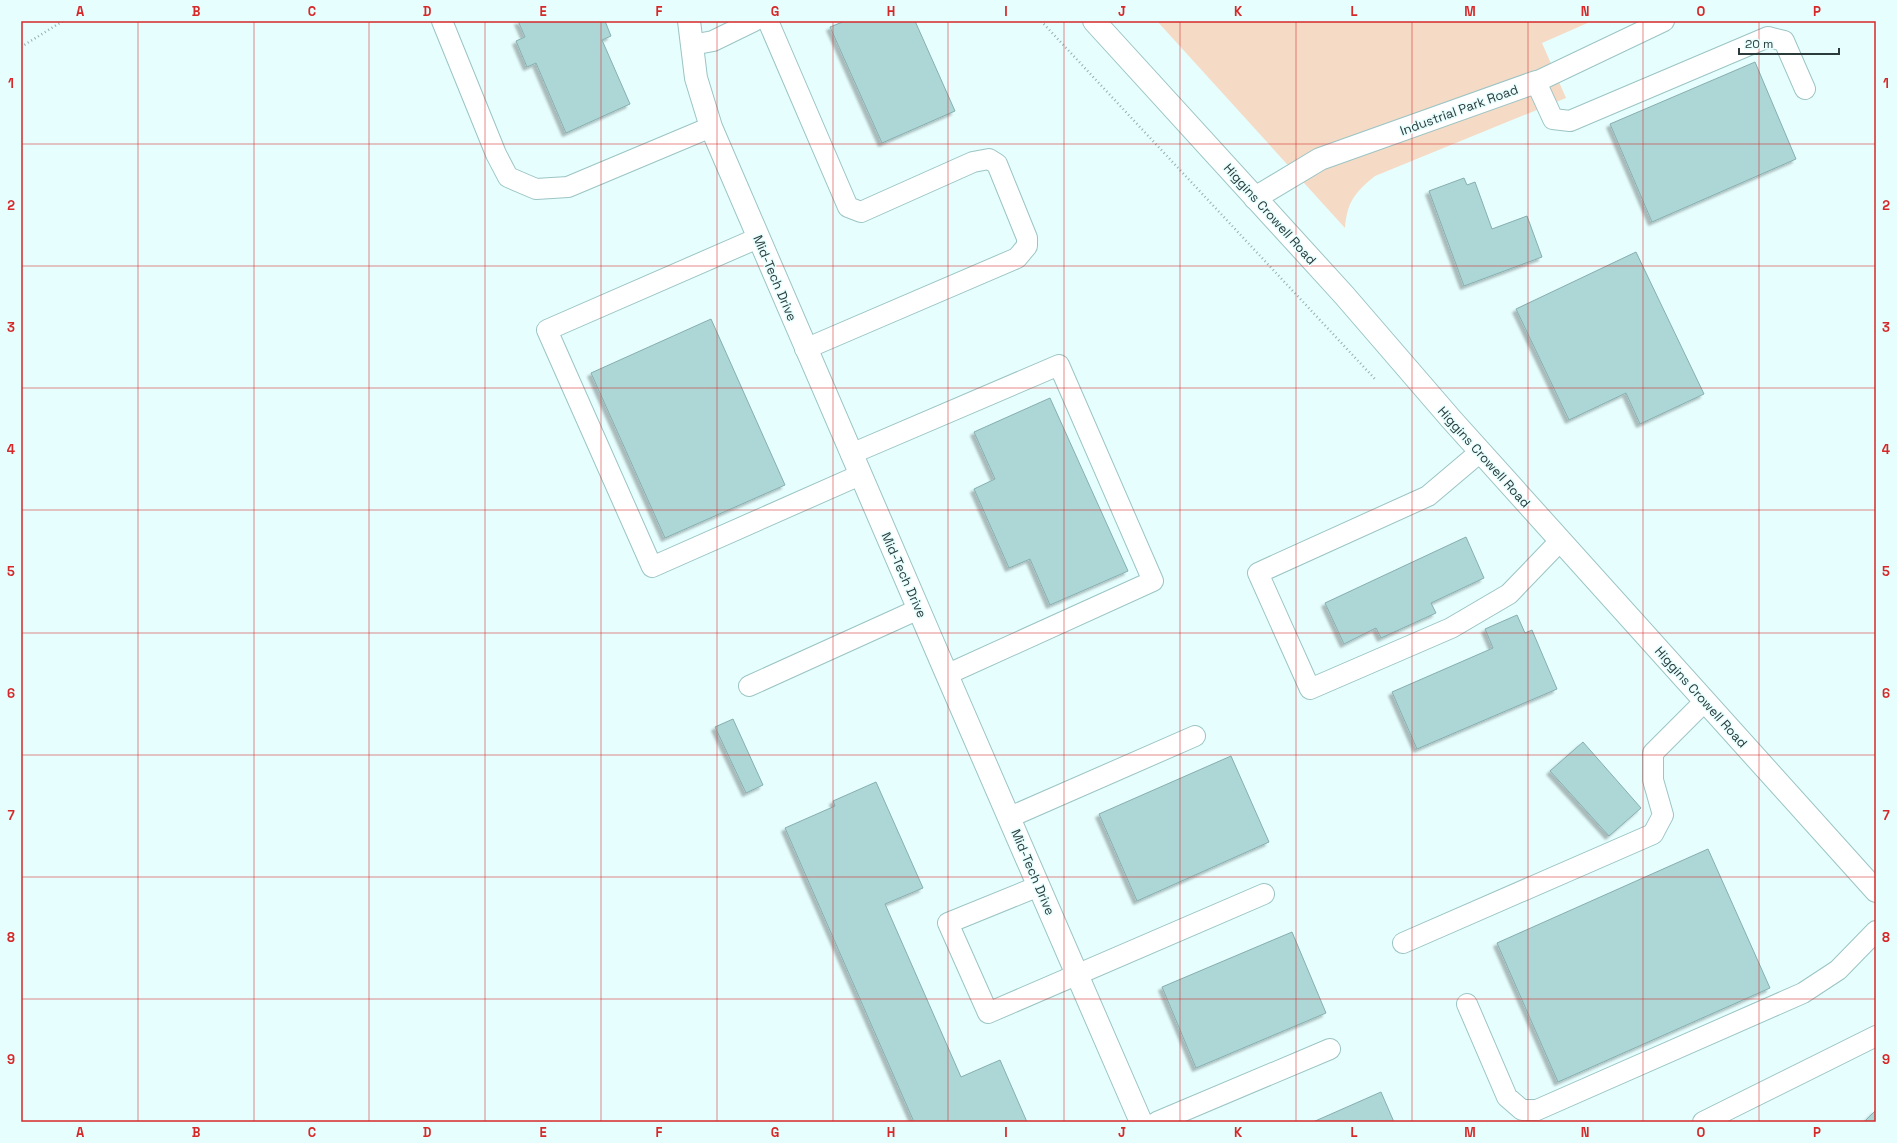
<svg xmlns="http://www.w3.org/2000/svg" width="1897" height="1143" font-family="'Space Grotesk',sans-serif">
  <defs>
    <filter id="shadow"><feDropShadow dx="-3.5" dy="3.5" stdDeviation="1" flood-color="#0004"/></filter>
  </defs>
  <rect width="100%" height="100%" fill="#e6fefe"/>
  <path fill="#f5dac5" d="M1157,21H1592L1542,43L1566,98L1375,176C1355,192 1347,202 1345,228Z"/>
  <path fill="#add6d6" stroke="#87afaf" filter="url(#shadow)" d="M518,21H605L611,36L602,40L630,104L566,133L536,63L527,67L516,41L525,37Z
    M845,21H915L955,111L882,143L830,27Z
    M1755,62L1796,159L1652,222L1610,124Z
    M1464,178L1467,185L1475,182L1492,229L1527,216L1542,257L1464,286L1429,191Z
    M1636,252L1704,394L1640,424L1626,393L1569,420L1516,309Z
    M711,319L785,485L665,538L591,373Z
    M1050,398L1128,571L1050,605L1030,559L1009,568L974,489L995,479L974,432Z
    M1466,537L1484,578L1431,603L1436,613L1381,638L1376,628L1344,644L1325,603Z
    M1517,615L1525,633L1532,630L1557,689L1417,749L1392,692L1493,648L1485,629Z
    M733,719L763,785L746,793L715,727Z
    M1583,742L1641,808L1609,836L1550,771Z
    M1231,756L1269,842L1137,901L1099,814Z
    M876,782L923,888L885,904L961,1077L1000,1060L1027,1122H914L785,828L835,806L833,801Z
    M1708,849L1770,988L1558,1082L1497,943Z
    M1292,932L1326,1013L1196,1068L1162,987Z
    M1381,1092L1394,1122H1313Z
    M1876,1110V1122H1864Z"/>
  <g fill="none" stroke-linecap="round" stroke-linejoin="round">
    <defs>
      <path id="service" d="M442,21L496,154L508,177L536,189L568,187L711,127
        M768,21L848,207L861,212L973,162L989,159L997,164L1027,238V246L1017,258L805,349
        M1664,21L1536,82L1553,119L1570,121L1768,37L1784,41L1805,89
        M692,45L713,41L754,21
        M758,238L547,330L652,567L860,475
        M1480,452L1428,496L1258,573L1310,689L1451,628L1509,594L1560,541
        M851,454L1059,365L1153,581L948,674
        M749,686L919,609
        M1010,817L1195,736
        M1039,886L948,923L988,1013L1264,894
        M1403,943L1653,834L1663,815L1653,780V753L1705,701
        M1467,1004L1507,1097L1522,1110H1537L1803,993L1838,970L1876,931
        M1157,1122L1330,1049
        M1703,1122L1876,1036"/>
      <path id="minor" d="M689,21L696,78L711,127C852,460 998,790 1141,1122
        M1255,198L1320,159L1536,82"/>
      <path id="secondary" d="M1094,21L1344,295L1451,419L1876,891"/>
    </defs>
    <use href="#service" stroke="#9cc4c4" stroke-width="22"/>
    <use href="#minor" stroke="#9cc4c4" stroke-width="24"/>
    <use href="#secondary" stroke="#9cc4c4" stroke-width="24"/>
    <path stroke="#99aeae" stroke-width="2.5" stroke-dasharray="1 3" stroke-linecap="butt" d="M1041,21L1375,379
      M21,47L63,21"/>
    <use href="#service" stroke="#fff" stroke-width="20"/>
    <use href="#minor" stroke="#fff" stroke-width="22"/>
    <use href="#secondary" stroke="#fff" stroke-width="22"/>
  </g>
  <path fill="none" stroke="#d62828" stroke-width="1" stroke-opacity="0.55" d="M138,21V1122M254,21V1122M369,21V1122M485,21V1122M601,21V1122M717,21V1122M833,21V1122M948,21V1122M1064,21V1122M1180,21V1122M1296,21V1122M1412,21V1122M1528,21V1122M1643,21V1122M1759,21V1122M21,144H1876M21,266H1876M21,388H1876M21,510H1876M21,633H1876M21,755H1876M21,877H1876M21,999H1876"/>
  <g text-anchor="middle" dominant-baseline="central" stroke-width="3" stroke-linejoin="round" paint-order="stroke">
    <g font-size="13" fill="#2b3b3b" stroke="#e6fefe">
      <text transform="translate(1459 110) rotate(-20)">Industrial Park Road</text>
      <text transform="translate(1270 214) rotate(48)">Higgins Crowell Road</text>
      <text transform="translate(775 278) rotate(67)">Mid-Tech Drive</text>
      <text transform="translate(1484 457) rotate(48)">Higgins Crowell Road</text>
      <text transform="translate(904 575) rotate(66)">Mid-Tech Drive</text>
      <text transform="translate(1701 697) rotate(48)">Higgins Crowell Road</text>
      <text transform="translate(1033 872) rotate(67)">Mid-Tech Drive</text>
    </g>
  </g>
  <rect width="1897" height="1143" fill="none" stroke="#e6fefe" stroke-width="44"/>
  <path d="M1739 48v6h100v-6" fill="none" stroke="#2b3b3b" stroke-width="2"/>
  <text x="1745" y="48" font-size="12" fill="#2b3b3b" stroke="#e6fefe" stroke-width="3" paint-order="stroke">20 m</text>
  <rect x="22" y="22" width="1853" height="1099" fill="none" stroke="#d62828" stroke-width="1.5"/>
  <g font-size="13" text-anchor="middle" font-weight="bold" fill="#d62828">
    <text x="80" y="16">A</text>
    <text x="196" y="16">B</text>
    <text x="312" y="16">C</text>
    <text x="427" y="16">D</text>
    <text x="543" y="16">E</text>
    <text x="659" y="16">F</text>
    <text x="775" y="16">G</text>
    <text x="891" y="16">H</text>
    <text x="1006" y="16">I</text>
    <text x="1122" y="16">J</text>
    <text x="1238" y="16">K</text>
    <text x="1354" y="16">L</text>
    <text x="1470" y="16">M</text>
    <text x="1585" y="16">N</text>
    <text x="1701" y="16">O</text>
    <text x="1817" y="16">P</text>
    <text x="11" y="88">1</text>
    <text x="1886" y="88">1</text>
    <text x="11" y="210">2</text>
    <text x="1886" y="210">2</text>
    <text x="11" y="332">3</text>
    <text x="1886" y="332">3</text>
    <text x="11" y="454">4</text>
    <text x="1886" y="454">4</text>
    <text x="11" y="576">5</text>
    <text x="1886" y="576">5</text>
    <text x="11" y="698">6</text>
    <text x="1886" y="698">6</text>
    <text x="11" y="820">7</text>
    <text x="1886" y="820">7</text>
    <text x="11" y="942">8</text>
    <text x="1886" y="942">8</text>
    <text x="11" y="1064">9</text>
    <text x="1886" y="1064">9</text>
    <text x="80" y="1137">A</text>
    <text x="196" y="1137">B</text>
    <text x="312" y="1137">C</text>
    <text x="427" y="1137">D</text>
    <text x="543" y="1137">E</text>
    <text x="659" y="1137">F</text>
    <text x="775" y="1137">G</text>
    <text x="891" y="1137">H</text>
    <text x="1006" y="1137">I</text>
    <text x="1122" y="1137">J</text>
    <text x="1238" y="1137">K</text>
    <text x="1354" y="1137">L</text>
    <text x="1470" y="1137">M</text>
    <text x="1585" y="1137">N</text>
    <text x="1701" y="1137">O</text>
    <text x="1817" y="1137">P</text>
  </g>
</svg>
